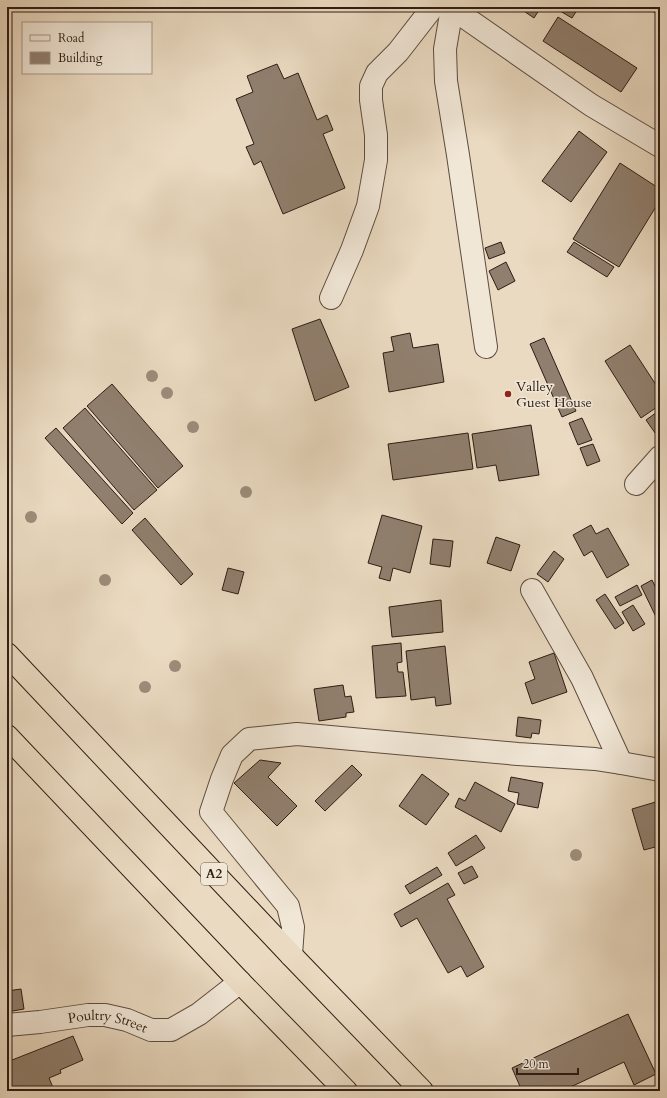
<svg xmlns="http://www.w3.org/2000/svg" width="667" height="1098" font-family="Cardo,serif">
  <rect width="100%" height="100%" fill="#eadac1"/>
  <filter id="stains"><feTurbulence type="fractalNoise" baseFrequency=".005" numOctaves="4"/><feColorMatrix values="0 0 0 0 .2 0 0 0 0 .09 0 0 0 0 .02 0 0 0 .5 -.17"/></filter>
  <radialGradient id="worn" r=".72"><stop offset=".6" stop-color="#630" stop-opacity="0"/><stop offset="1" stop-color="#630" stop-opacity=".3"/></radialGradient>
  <path fill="#907f6e" stroke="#2e1d14" d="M518,7H541L534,18Z
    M556,7H579L572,18L555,8Z
    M648,7H660V17Z
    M558,17L637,68L621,92L543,41Z
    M277,64L284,79L298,73L317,120L327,115L333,130L323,134L345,188L283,214L261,161L254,165L246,147L254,144L236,99L253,92L247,76Z
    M579,131L607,152L571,202L542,181Z
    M620,163L660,189V200L619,267L573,239Z
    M501,242L505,253L489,259L485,248Z
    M574,242L614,267L607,277L567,252Z
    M506,262L515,281L498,290L489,271Z
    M320,319L349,387L315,401L292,329Z
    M410,333L413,348L438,344L444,382L389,392L383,353L394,351L391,337Z
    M544,338L576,411L562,417L530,344Z
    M630,345L660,391V405L641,418L605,361Z
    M112,384L183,466L158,488L87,406Z
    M85,408L157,490L134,510L63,428Z
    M660,410V440L646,420Z
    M582,418L592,440L578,445L569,423Z
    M531,425L539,475L499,481L496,465L477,468L472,434Z
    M56,428L133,513L122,524L45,438Z
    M468,433L473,469L393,480L388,444Z
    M593,444L600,461L587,466L580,448Z
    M382,515L422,526L410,573L393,568L390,581L379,578L382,567L368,563Z
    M145,518L193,574L181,585L132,530Z
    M591,525L596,534L608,528L629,565L607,578L592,551L584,556L573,535Z
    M496,537L520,545L511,571L487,563Z
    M433,539L453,541L450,567L430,564Z
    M554,551L564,559L548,582L537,574Z
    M228,568L244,572L238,594L222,590Z
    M652,580L660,596V617L657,619L641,586Z
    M637,585L642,595L620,606L615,597Z
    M605,594L624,623L615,629L596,600Z
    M441,600L443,632L392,637L389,607Z
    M633,605L645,624L633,631L622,612Z
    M401,643L402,662L397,663L398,672H403L406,696L376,698L372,646Z
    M445,646L451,704L436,706L435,697L411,700L406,651Z
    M554,653L567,692L532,704L525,683L535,679L529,662Z
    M343,685L345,697L351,696L354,712L346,713V717L319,721L314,689Z
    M518,717L541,720L539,734L532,733L531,738L516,736Z
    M260,760L281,763L268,777L297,806L277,826L234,783Z
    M352,765L362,775L325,811L315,801Z
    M422,774L449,794L426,825L399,806Z
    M511,777L543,783L538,808L517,804L519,793L508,791Z
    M475,782L515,804L501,832L455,807L459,798L465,801Z
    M659,801L660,805V836L657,837L659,846L644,850L632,809Z
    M476,835L485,848L456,866L448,853Z
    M472,866L478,877L464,884L458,873Z
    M437,867L442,875L410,894L405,886Z
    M448,883L455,895L447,899L484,967L467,977L461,966L448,973L417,918L401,927L394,914Z
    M21,989L24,1009L7,1012V991Z
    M628,1014L656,1074L634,1085L624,1062L562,1091H522L512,1068Z
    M73,1036L83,1060L60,1070L61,1073L49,1078L54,1090L7,1091V1062Z
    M660,1085V1091H646Z"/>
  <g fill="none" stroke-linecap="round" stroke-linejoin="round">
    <defs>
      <g id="minor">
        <path d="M450,7L591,105L660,146"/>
        <path d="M452,8L445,49L446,81L458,155L486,347"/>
        <path d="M331,298L352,250L368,206L376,160V135L371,100V86L377,73L398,52L433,7"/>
        <path d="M636,484L660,457"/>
        <path d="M532,590L582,678L621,763"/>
        <path d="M291,955L293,927L288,906L211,812L222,779L232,755L249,739L297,734L518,754L595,759L621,763L660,770"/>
        <path id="s1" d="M7,1025L40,1022L88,1015H105L127,1020L151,1030H171L199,1014L240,982"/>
      </g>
      <path id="trunk" d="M7,654L291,955L422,1091
        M7,736L240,982L346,1091"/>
    </defs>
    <use href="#minor" stroke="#5d4c3f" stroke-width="24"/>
    <use href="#trunk" stroke="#2e1d14" stroke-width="24"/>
    <use href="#minor" stroke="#f1e7d7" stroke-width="22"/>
    <use href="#trunk" stroke="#eadac1" stroke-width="22"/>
  </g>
  <g fill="#9c8c7a">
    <circle cx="152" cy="376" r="6"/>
    <circle cx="167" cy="393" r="6"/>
    <circle cx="193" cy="427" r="6"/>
    <circle cx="246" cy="492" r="6"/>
    <circle cx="31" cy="517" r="6"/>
    <circle cx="105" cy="580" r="6"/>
    <circle cx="175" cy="666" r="6"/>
    <circle cx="145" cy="687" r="6"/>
    <circle cx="576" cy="855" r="6"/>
  </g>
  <circle fill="#8f2418" stroke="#f1e7d7" stroke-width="1.5" cx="508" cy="394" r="4"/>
  <g text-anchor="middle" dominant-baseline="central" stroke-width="3" stroke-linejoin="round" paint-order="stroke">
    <rect fill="#f1e7d7" stroke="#685a4e" stroke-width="1" x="201" y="863" width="26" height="22" rx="3"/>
    <g font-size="13" font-weight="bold" fill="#2e1d14">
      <text x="214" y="874">A2</text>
    </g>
    <g font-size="14" fill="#2e1d14" stroke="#f1e7d7" text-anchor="start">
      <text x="516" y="386">Valley<tspan x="516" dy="16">Guest House</tspan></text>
    </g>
    <g font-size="14" fill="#2e1d14" stroke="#f1e7d7">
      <text stroke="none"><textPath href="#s1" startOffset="102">Poultry Street</textPath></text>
    </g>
  </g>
  <rect width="667" height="1098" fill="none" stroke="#eadac1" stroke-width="24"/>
  <rect x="8" y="8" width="651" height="1082" fill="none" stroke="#2e1d14" stroke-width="2"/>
  <rect x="12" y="12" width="643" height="1074" fill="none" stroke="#2e1d14"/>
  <rect x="22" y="22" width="130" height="52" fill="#f1e7d7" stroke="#a39689"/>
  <rect x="30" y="35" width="20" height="6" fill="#f1e7d7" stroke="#a39689"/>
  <text x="58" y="42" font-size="12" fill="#2e1d14">Road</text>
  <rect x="30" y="52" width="20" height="12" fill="#907f6e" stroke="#a39689"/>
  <text x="58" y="62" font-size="12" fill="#2e1d14">Building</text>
  <path d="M517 1068v6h61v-6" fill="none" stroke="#2e1d14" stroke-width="2"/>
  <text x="523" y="1068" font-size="12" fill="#2e1d14" stroke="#f1e7d7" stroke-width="3" paint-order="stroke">20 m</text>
  <rect width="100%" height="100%" filter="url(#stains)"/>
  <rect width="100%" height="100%" fill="url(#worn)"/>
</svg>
